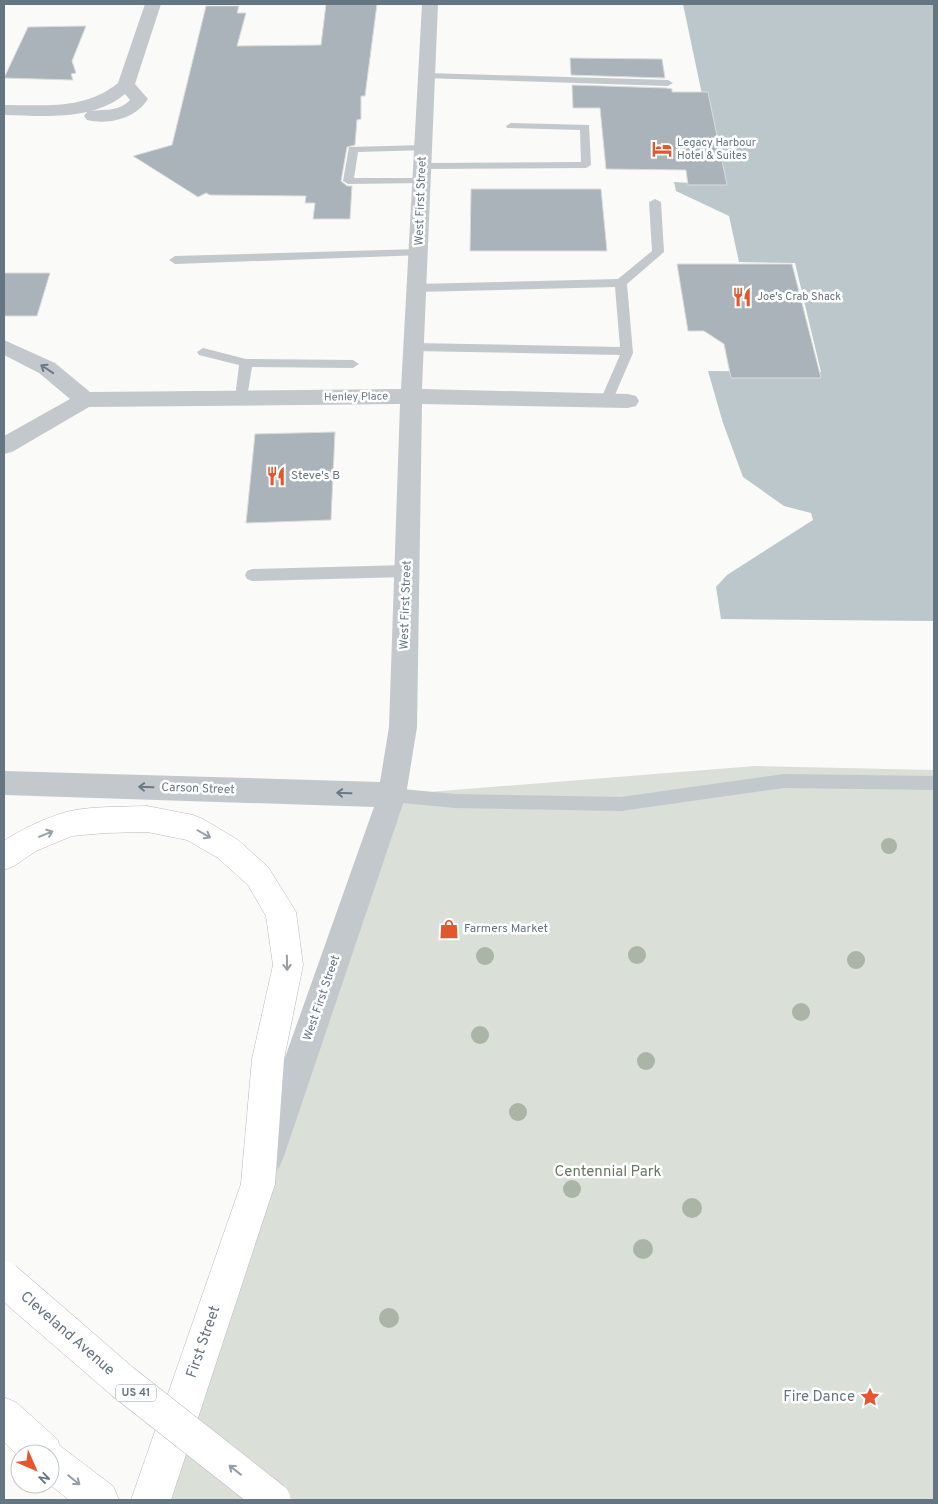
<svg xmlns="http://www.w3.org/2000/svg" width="938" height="1504" font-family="Overpass,sans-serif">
  <rect width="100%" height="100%" fill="#fafaf8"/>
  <path fill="#dadfd7" d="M755,766L934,770V1500H151L392,795Z"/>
  <path fill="#bbc7cb" d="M683,4H934V621L721,619L716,587L727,575L813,520L811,513L784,506L743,477L723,423L708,371L821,372L795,263L739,262L729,216L676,191L674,182L721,185Z"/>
  <path fill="#aab3b9" stroke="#dcdcda" d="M326,4H377L365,96H361V119L357,120L355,145L347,147L341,181L347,186H352L350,219H313L315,203H305L306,196L210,195L206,193L198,197L133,156L172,145L206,6H239L237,13H246L237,46L321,45Z
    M86,26L72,61L76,73L71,74L73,80L4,78L28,27Z
    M570,58L662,59L665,78L571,75Z
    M572,85L666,88L672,89V92H708L727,185H688L686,170L606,169L600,108H573Z
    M471,189H601L607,251H470Z
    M677,264H792L821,378H731L724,344L704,331H688Z
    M4,273H50L37,316H4Z
    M335,432L331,520L246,523L255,434Z"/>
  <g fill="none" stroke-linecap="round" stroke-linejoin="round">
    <defs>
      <path id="secondary" d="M258,1167L270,1172L275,1184L171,1500H131L241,1184L246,1172Z"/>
      <path id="primary" d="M147,806L193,815L203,819L238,840L268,867L296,912L303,965L284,1059L275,1184L270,1196L258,1201L246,1196L241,1184L252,1059L273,965L266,916L248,885L218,858L187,840L147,832L105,833L72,836L36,851L14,866L4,870V841C21,829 50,816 70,811C95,806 122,807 147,806Z
        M4,1397L17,1403L58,1440L59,1445L113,1486L119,1500H69L49,1484L50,1454H20V1458L4,1442Z"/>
    </defs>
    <use href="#secondary" stroke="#b3babf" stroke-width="1"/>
    <use href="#primary" stroke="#b5babe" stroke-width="1"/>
    <path fill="#c3c8cc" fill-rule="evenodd" d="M427,73L668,80L673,83L668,86L423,78L422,76Z
      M511,123L589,125L591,165L586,168L423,169L418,166L423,163L581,162L580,130L507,128L506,126Z
      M424,145L429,148L428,150L358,152L354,178H422L427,181L426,183L348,184L343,181L349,147Z
      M655,199L661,202L664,252L627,284L633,353L611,404H601L600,401L620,355L414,351L408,347L414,343L620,347L615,287L417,292L411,288L417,284L618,279L652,251L649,202Z
      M419,249L425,253L423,255L175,264L169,260L175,256Z
      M203,348L246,359L353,360L359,364L353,368L252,367L247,398L246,401H236L235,398L239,365L199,355L197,352Z
      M407,565L412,567L414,571L412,575L407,577L252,581L247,579L245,575L247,571L252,569Z
      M784,774L934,776V790L784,788L621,811L455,808L392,802L386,800L384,795L386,790L392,788L455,794L621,797Z"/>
    <path fill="#c3c8cc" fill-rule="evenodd" d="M145,4H161L135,84L148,99C135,119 109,125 87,120L84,116L87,112C103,108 118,113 130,100L125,94C93,121 43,116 4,115V105C44,105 85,110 118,83Z
      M422,4H438L422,389L628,394L636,396L639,401L636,406L628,408L422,404L417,727L406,795L284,1156L279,1168L267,1173L255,1168L250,1156L374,807L4,795V771L380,782L389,727L400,404L89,407L12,452L4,454V436L70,399L39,373L4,355V340L55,363L90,392L401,389Z"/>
    <use href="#secondary" fill="#fff" fill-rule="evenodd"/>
    <use href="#primary" fill="#fff" fill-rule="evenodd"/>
    <defs>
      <path id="primary-bridge" d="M4,1279L123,1382L273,1500"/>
    </defs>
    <use href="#primary-bridge" stroke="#b5babe" stroke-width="36" stroke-linecap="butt"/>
    <use href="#primary-bridge" stroke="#fff" stroke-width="35"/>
  </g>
  <g fill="#aab4a7">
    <circle cx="889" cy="846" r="8"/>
    <circle cx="637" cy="955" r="9"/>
    <circle cx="485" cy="956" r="9"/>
    <circle cx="856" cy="960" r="9"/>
    <circle cx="801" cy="1012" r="9"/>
    <circle cx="480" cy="1035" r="9"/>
    <circle cx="646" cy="1061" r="9"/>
    <circle cx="518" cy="1112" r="9"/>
    <circle cx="572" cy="1189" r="9"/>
    <circle cx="692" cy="1208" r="10"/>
    <circle cx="643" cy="1249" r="10"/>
    <circle cx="389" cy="1318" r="10"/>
  </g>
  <defs><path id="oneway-shaft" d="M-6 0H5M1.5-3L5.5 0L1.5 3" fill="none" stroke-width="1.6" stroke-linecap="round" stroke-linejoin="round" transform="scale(1.25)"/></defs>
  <g stroke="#6a7a87">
    <use href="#oneway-shaft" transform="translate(47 369) rotate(-146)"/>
    <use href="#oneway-shaft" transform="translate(146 787) rotate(-178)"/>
    <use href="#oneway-shaft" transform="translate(344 793) rotate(-178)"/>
  </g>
  <g stroke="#939fa8">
    <use href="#oneway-shaft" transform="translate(46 834) rotate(-22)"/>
    <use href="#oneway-shaft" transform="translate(204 834) rotate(30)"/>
    <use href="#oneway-shaft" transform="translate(287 963) rotate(89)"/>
    <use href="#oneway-shaft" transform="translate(235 1470) rotate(-142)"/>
    <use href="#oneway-shaft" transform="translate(74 1480) rotate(39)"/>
  </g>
  <defs>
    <symbol id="hotel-bare" viewBox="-9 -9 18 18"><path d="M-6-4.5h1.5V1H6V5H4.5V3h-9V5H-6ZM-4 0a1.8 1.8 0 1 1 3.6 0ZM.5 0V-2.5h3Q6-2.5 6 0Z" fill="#e4572e" stroke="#fff" stroke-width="2.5" paint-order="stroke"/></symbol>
    <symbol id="restaurant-bare" viewBox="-9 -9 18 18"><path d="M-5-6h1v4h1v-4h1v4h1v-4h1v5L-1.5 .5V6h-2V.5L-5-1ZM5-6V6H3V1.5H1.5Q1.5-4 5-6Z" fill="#e4572e" stroke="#fff" stroke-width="2.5" paint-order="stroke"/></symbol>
    <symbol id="shop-bare" viewBox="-9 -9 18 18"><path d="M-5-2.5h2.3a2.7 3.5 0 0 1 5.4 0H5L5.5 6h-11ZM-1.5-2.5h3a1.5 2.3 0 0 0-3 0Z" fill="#e4572e" stroke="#fff" stroke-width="2.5" paint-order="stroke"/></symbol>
    <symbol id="sight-bare" viewBox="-9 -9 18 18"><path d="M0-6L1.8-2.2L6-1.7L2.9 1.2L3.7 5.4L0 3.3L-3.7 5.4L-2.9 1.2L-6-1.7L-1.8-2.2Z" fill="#e4572e" stroke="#fff" stroke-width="2.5" paint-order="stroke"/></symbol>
  </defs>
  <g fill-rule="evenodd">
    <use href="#hotel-bare" x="648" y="135" width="28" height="28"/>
    <use href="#restaurant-bare" x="728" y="283" width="28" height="28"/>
    <use href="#restaurant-bare" x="262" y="462" width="28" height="28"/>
    <use href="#shop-bare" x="435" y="915" width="28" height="28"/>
    <use href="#sight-bare" x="856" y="1383" width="28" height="28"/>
  </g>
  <g text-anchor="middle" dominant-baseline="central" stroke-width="5" stroke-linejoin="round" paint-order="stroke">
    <g font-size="11" fill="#657683" stroke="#fff" text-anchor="start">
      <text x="677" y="143">Legacy Harbour<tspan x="677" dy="13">Hotel &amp; Suites</tspan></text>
      <text x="757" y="297">Joe's Crab Shack</text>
    </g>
    <g font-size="11" fill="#657683" stroke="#fff">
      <text transform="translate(356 397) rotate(-1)">Henley Place</text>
    </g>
    <rect fill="#fff" stroke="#939fa8" stroke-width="1" x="116" y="1384.5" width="40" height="17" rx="4"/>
    <g font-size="11" font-weight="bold" fill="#657683">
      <text x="136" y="1393">US 41</text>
    </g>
    <g font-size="12" fill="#657683" stroke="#fff">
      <text transform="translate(421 201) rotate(-88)">West First Street</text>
      <text transform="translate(406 605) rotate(-88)">West First Street</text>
      <text transform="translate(198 789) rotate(2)">Carson Street</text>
      <text transform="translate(322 998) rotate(-71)">West First Street</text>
    </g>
    <g font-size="12" fill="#657683" stroke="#fff" text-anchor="start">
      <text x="291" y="476">Steve's B</text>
      <text x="464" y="929">Farmers Market</text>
    </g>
    <g font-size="15" fill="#687a64" stroke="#fff">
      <text x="608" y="1172">Centennial Park</text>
    </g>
    <g font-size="15" fill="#657683" stroke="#fff">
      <text transform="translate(67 1334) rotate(41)">Cleveland Avenue</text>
      <text transform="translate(204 1342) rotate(-71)">First Street</text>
    </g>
    <g font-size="15" fill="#657683" stroke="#fff" text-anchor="end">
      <text x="855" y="1397">Fire Dance</text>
    </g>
  </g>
  <rect width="938" height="1504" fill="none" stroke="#657683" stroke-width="10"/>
  <g transform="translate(35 1469) rotate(135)"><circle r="24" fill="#ffffff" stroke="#c1c8cd"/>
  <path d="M0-4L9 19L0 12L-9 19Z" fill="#e4572e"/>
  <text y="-8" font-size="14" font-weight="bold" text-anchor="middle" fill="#657683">N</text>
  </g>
</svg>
